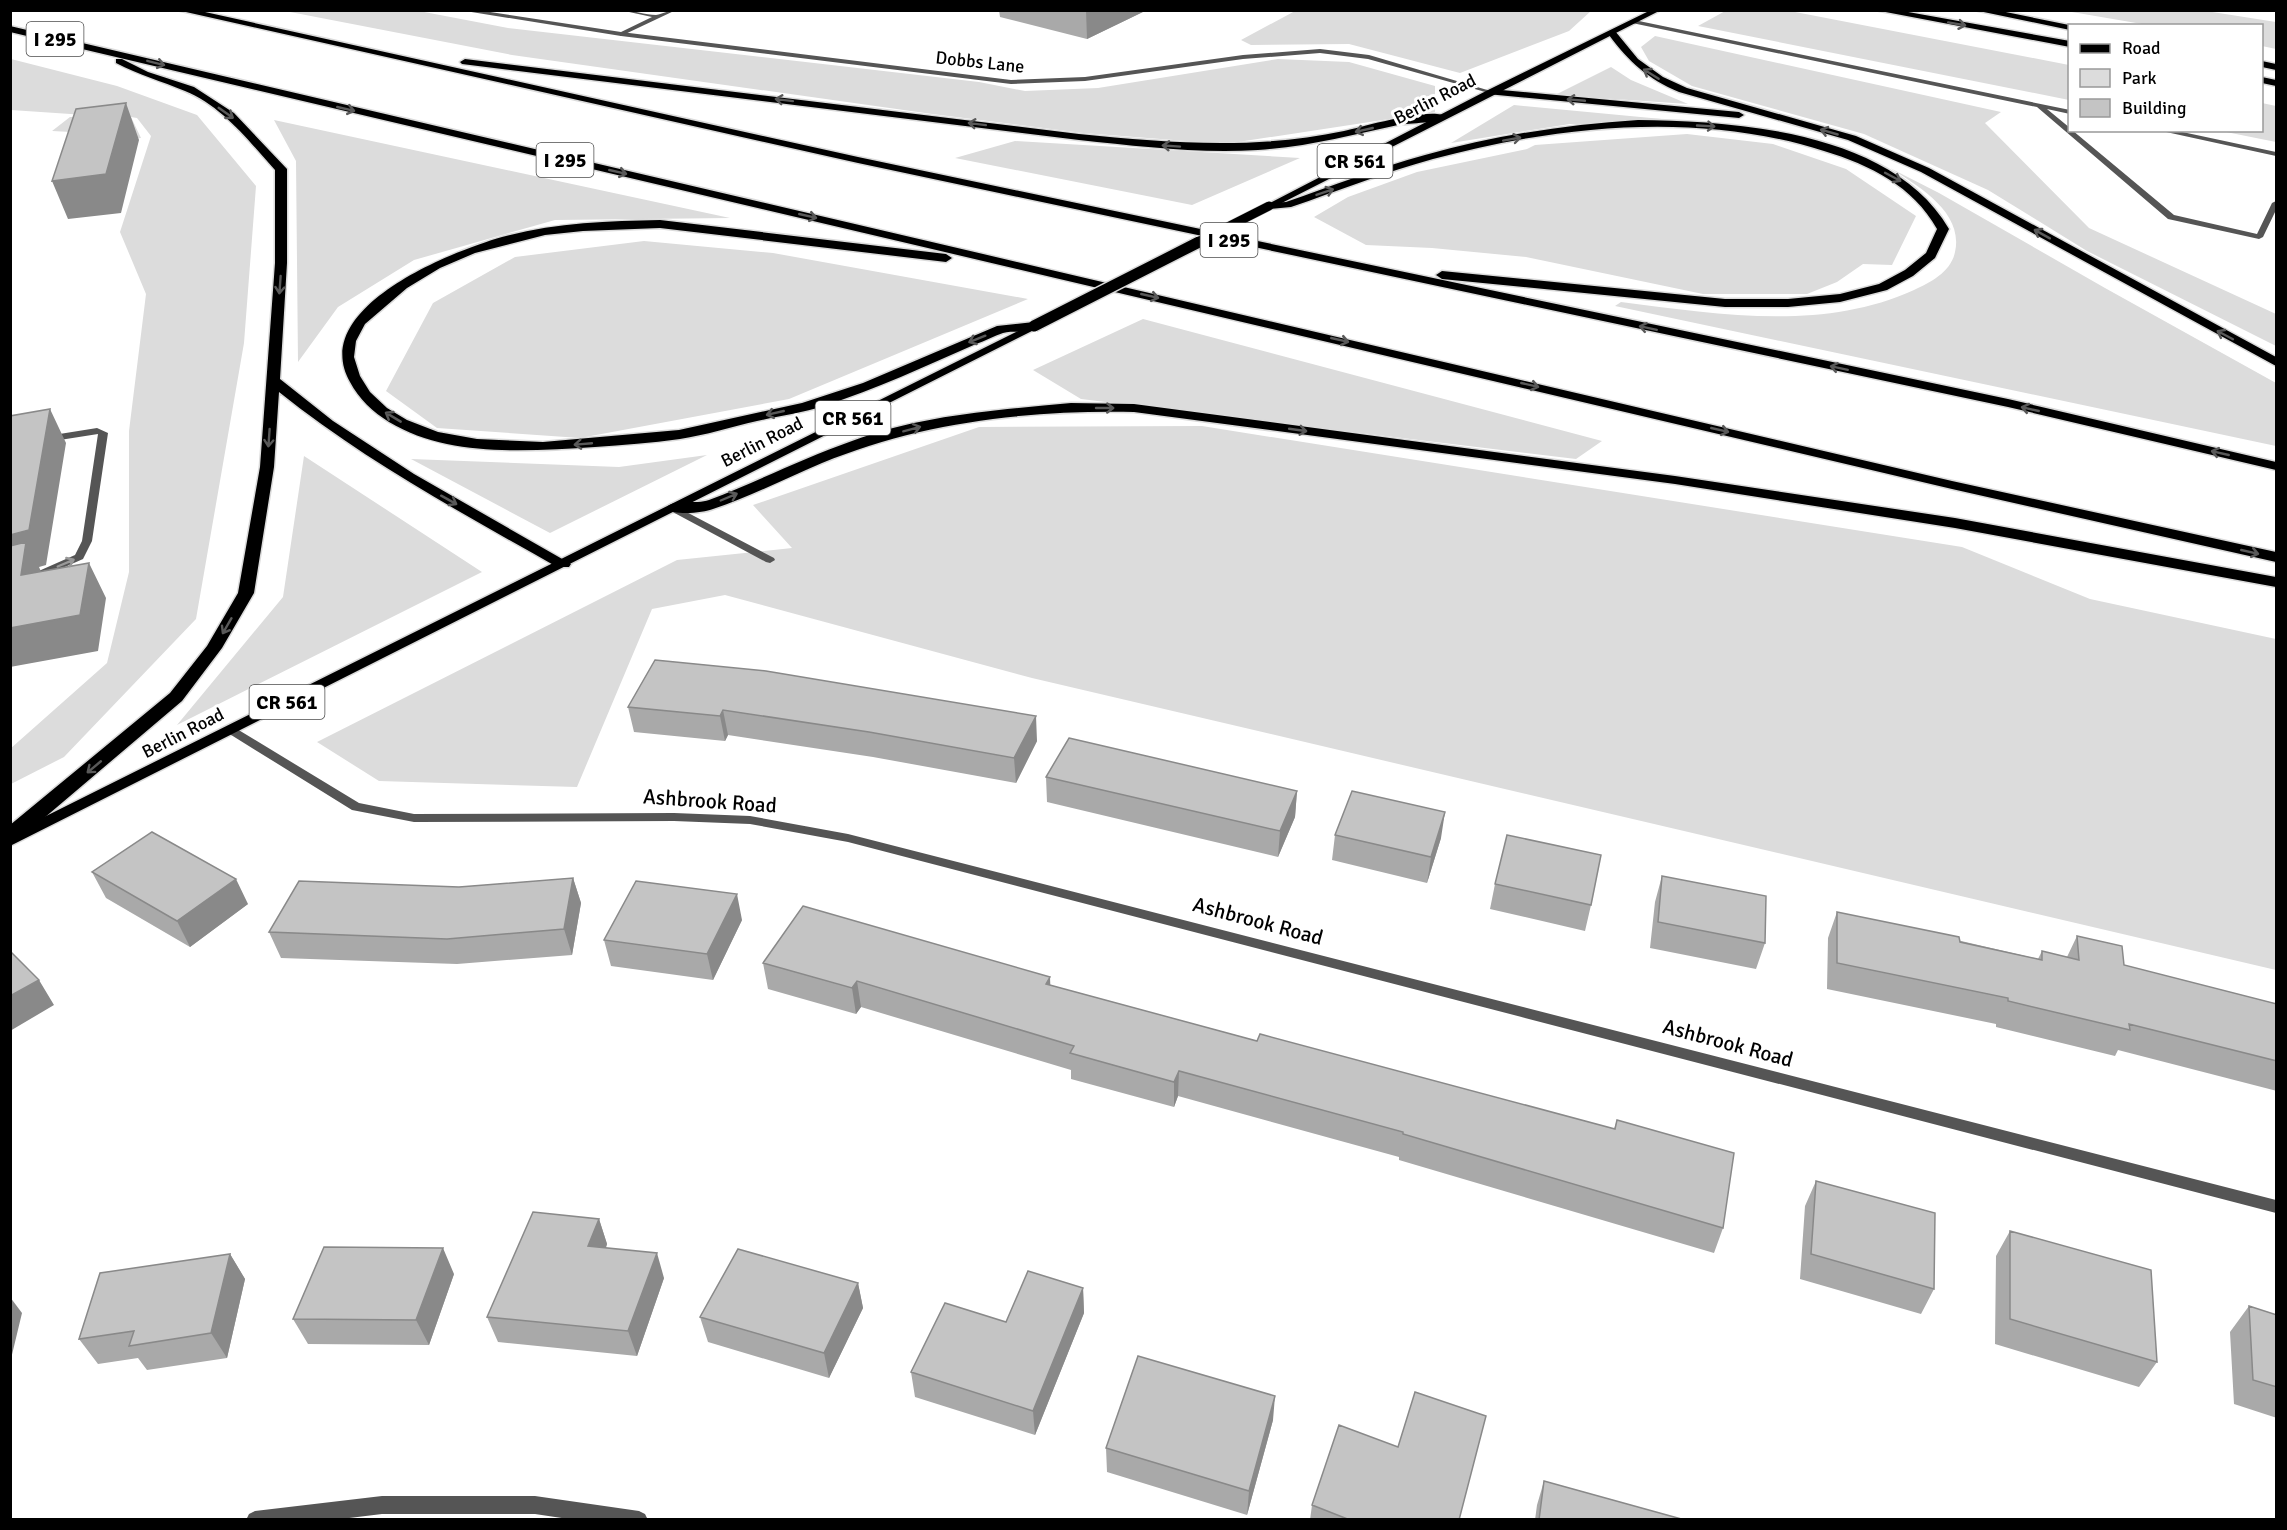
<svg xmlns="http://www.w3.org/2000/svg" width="2287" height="1530" font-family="Signika,sans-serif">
  <rect width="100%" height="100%" fill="#fff"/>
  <path fill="#dcdcdc" d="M1727,10L1790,11L2069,65V100L1698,26Z
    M285,11H419L508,28L979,82L1025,91L1098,88L1278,59L1349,62L1435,86V112L1225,144L1083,133L932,114L512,55Z
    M1295,11V10L1591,11L1569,31L1460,73L1349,44L1251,45L1241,40Z
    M2066,11H2206L2276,22V49L2262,46V26L2148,25Z
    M1655,36L2001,112L1985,123L2089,228L2276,314V346L2087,251L1988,190L1864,134L1692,86L1649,61L1641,47Z
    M11,59L117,86L197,115L256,186L244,343L196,619L64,757L11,784L10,749L107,663L129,572V431L146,294L120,232L151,136L137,118L131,117L141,138L90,143V133L52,131L70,117L130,118L11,110Z
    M1611,67L1631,80L1688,104L1555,95Z
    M2262,103L2276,106V142L2221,131L2262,130Z
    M1514,105L1704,123L1570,124L1451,143Z
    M274,120L730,218L555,220L414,260L338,307L298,362L296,161Z
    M1687,134L1773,144L1846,169L1916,216L1892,265L1863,264L1837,282L1807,294H1703L1526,257L1432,248L1366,245L1314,217L1348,197L1417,172L1527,149L1535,145Z
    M1015,141L1300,158L1192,205L955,158Z
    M1890,168L1939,193L2105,288L2276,383V446L1615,306L1621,302C1717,314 1822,332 1914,290C1931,282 1951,272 1955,252C1964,212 1918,186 1890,168Z
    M644,241L773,253L1028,299L789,399L580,438L437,428L386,391L433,303L515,257Z
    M1143,319L1602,441L1576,459L1081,399L1033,370Z
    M1202,426L1962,547L2090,599L2276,639V970L1032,678L725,595L652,609L577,787L379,781L317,742L677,560L792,548L753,505L979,427Z
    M707,455L550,533L411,459L619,467Z
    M304,456L482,572L177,725L283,597Z"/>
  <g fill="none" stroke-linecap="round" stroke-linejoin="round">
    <defs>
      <path id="primary" d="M1651,10H1661L1272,208L1264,206L1488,90Z
        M1034,323L1038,324V328L10,846V834Z"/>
      <path id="motorway" d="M177,10H196L858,157L2008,399L2276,462V470L2008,407L858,163Z
        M1875,10H1897L2070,41V47Z
        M1974,10H1996L2074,26H2070V30Z
        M10,26L1952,481L2276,552V562L1952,489L10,32Z
        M1609,31H1615L1638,59L1663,77L1687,88L1856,136L1929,168L2276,357V366L1921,172L1848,140L1679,92C1648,79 1629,62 1609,35Z
        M116,59H122L148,72L194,87L234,113L287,169V263L280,379L333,421L414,474L571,564L569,567H557C462,513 365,461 279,392L274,467L254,593L222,648L182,701L17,841L10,842V825L170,693L207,646L238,593L260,467L275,263V170C249,141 222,106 185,91C161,81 139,75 116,63Z
        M465,59L1079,134C1169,143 1255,150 1344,131C1363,127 1433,106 1447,117C1440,123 1410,123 1398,125C1352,135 1306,147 1258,150C1198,154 1138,146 1079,140L462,64L460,62Z
        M2262,61L2276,64V70L2262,67Z
        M2262,77L2276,80V86L2262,83Z
        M1491,89L1739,112L1744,115L1739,118L1487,94L1486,92Z
        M1638,120C1738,121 1893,132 1949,229L1935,258L1913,276L1887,290L1840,302L1788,307H1725L1442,279L1436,275L1442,271L1725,299H1788L1840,294L1879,284L1905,270L1926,253L1937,229C1913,186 1870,165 1824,151C1698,111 1560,125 1433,159C1385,172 1338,191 1291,207L1269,209L1263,206L1269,203L1286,202C1332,186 1378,168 1425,155C1495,135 1565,125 1638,120Z
        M660,220L946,254L952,258L946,262L660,228L583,231L545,235L475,253L440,268L407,288L365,324L356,341L354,357L360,376L370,392L387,408L407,420L438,432L477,439L543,442L679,430L802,403L863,383L997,326L1034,322L1040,326C1031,334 1015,330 1003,333C994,336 985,341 976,344C926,366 876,389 824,406C802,413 779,416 757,421C731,427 706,435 680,439C651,443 623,445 595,447C528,451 449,458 389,422C373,412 359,399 350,382C308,308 450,252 502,237C553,223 607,221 660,220Z
        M1071,403L1134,404L1675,476L1955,518L2276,577V587L1955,528L1675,484L1134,412C1028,410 921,422 822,463C786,478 750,497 713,509C703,513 673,516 666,508C674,498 696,505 709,500C757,482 803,458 852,441C921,415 998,410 1071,403Z"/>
    </defs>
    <use href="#primary" stroke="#dbdbdb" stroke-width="3"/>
    <use href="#motorway" stroke="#dbdbdb" stroke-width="3"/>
    <path fill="#555" fill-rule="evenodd" d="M620,10C632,10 646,15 656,15C663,14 668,10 676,10L621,36L618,34L619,33L652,17Z
      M1634,20L2070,110V114L2047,109L2070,128V130H2072L2174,215L2257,234L2272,203L2276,201V210L2263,237L2259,239L2168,219L2037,107L1632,23Z
      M2157,130H2173L2276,152V156Z
      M97,428L108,433L92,541L83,559L49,574L10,584V578L41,570L75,555L82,541L98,434L47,442L42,439L47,436Z
      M673,505L774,558L775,560L770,563L766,562L669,510L668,508Z"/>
    <path fill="#555" fill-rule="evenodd" d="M459,10H477L621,32L1011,80L1085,77L1243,55L1320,49L1369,55L1494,92L1489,93L1368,59L1320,53L1243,59L1085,81L1011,84L621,36Z
      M232,726L359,803L414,814L674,813L750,816L848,834L2276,1200V1213L848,842L750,824L674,821L414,822L352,810L228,733L226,730Z
      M382,1496H535L639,1511L645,1514L648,1520H575L535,1514H382L333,1520H246L249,1514L255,1511Z"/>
    <use href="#primary" fill="#000" fill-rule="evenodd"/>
    <use href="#motorway" fill="#000" fill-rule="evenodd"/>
    <defs>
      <path id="primary-bridge-far1" d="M1196,243L1269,206"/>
      <path id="primary-bridge" d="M1034,326L1199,242"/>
    </defs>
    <use href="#primary-bridge-far1" stroke="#dbdbdb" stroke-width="10" stroke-linecap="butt"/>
    <use href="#primary-bridge" stroke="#dbdbdb" stroke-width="14" stroke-linecap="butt"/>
    <use href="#primary-bridge-far1" stroke="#000" stroke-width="9"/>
    <use href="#primary-bridge" stroke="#000" stroke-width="11"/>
  </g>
  <path fill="#a9a9a9" d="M999,10H1147L1087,39L1000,17Z
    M655,660L1037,741L1016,783L873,757L728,735L725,741L634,732L628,707Z
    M1046,777L1297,791L1295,817L1278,857L1047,802Z
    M1335,835L1441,838L1427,883L1332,860Z
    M92,872L248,904L190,947L106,898Z
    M1662,876L1765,943L1756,969L1650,948L1655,902Z
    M573,878L581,903L572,955L457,964L281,958L269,932L459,887Z
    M1495,884L1591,905L1585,931L1490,909Z
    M1837,912L2038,959L2042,951L2067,957L2077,936L2124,965L2277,1004V1091L2118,1050L2115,1056L1996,1027V1024L1827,989L1828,938Z
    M742,920L713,980L611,966L604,940Z
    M763,963L1050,977V985L1257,1041L1614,1129L1617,1120L1723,1228L1714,1253L1399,1160V1157L1178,1096L1174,1107L1071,1079V1070L861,1007L856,1014L768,989Z
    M1816,1181L1934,1289L1921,1314L1800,1279L1805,1206Z
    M599,1219L607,1244L606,1248L664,1278L637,1356L498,1342L487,1317Z
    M2010,1231L2157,1362L2139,1387L1995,1344L1996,1256Z
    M230,1254L245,1279L227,1358L147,1370L138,1358L98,1364L79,1339Z
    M454,1274L429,1345L308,1344L293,1319Z
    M858,1283L863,1308L829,1378L708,1342L700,1317Z
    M1083,1288L1084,1313L1035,1435L915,1397L911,1372L1006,1322Z
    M2249,1306L2277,1315V1418L2234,1404L2230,1332Z
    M1486,1416L1459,1520H1310L1312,1505L1398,1447Z
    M1273,1420L1247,1515L1107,1472L1106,1448Z
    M1544,1481L1685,1520H1535L1537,1505Z"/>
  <path fill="#898989" d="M1086,10H1147L1087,39Z
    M126,103L139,140L121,213L68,219L52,181Z
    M50,409L66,443L46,565L39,567L44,578L10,576V535Z
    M89,563L106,598L98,651L10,667V628Z
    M723,710L728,735L725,741L720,716Z
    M1036,716L1037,741L1016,783L1014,758Z
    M1297,791L1295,817L1278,857L1280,831Z
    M1445,812L1441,838L1427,883L1431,857Z
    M573,878L581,903L572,955L564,929Z
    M236,879L248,904L190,947L177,921Z
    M737,894L742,920L713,980L707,954Z
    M1050,977L1051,1002L1046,984Z
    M39,980L54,1005L10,1031V996Z
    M857,981L861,1007L856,1014L852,988Z
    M1179,1071L1178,1096L1174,1107V1082Z
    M599,1219L607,1244L597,1271L588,1246Z
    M443,1248L454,1274L429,1345L416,1320Z
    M657,1253L664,1278L637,1356L628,1331Z
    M230,1254L245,1279L227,1358L211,1333Z
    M858,1283L863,1308L829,1378L824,1353Z
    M1083,1288L1084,1313L1035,1435L1033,1411Z
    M10,1297L22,1313L10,1363Z
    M1275,1396L1273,1420L1247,1515L1249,1491Z"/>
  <path fill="#c4c4c4" stroke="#898989" stroke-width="1.5" d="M126,103L106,174L52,181L76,109Z
    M50,409L29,530L10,535V416Z
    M26,542L21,575L89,563L80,615L10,628V546Z
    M655,660L766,671L1036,716L1014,758L869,732L723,710L720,716L628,707Z
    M1069,738L1297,791L1280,831L1046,777Z
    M1352,791L1445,812L1431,857L1335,835Z
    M152,832L236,879L177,921L92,872Z
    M1507,835L1601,855L1591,905L1495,884Z
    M1662,876L1766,896L1765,943L1658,922Z
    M573,878L564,929L447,939L269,932L299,881L459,887Z
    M636,881L737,894L707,954L604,940Z
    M803,906L1050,977L1046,984L1257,1041L1260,1034L1615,1129L1617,1120L1734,1153L1723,1228L1403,1134V1132L1179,1071L1174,1082L1070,1053L1074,1046L857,981L852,988L763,963Z
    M1837,912L1959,937L1960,942L2042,960V951L2079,960L2077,936L2122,946L2124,965L2277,1004V1061L2129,1024L2130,1030L2008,1001V998L1837,963Z
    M10,951L39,980L10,996Z
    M1816,1181L1935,1213L1934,1289L1811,1254Z
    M533,1212L599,1219L588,1246L657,1253L628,1331L487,1317Z
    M2010,1231L2151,1270L2157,1362L2010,1319Z
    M324,1247L443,1248L416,1320L293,1319Z
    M738,1249L858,1283L824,1353L700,1317Z
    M230,1254L211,1333L129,1346L134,1331L79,1339L100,1273Z
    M1028,1271L1083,1288L1033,1411L911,1372L945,1303L1006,1322Z
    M2249,1306L2277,1315V1387L2253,1380Z
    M1138,1356L1275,1396L1249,1491L1106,1448Z
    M1415,1392L1486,1416L1459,1520H1350L1312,1505L1339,1425L1398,1447Z
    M1544,1481L1685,1520H1539Z"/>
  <defs><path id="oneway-shaft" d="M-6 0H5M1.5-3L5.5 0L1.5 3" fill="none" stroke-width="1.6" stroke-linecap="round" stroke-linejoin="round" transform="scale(1.5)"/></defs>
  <g stroke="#595959">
    <use href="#oneway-shaft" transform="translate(1957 24) rotate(10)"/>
    <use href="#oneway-shaft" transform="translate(156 63) rotate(14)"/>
    <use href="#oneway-shaft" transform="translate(1651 74) rotate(-148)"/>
    <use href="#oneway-shaft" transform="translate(784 100) rotate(-173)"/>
    <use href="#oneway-shaft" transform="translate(1576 100) rotate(-175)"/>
    <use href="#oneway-shaft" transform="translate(346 109) rotate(13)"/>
    <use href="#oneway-shaft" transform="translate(226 113) rotate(35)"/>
    <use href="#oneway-shaft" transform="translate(977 124) rotate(-173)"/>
    <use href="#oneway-shaft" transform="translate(1706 126) rotate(3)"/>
    <use href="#oneway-shaft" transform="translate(1364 130) rotate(167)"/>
    <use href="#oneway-shaft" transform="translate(1829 132) rotate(-164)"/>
    <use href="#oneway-shaft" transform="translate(1512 139) rotate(-10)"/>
    <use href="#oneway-shaft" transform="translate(1171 146) rotate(-176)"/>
    <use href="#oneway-shaft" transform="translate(618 172) rotate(13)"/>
    <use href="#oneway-shaft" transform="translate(1893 177) rotate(28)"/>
    <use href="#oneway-shaft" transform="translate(1325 192) rotate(-19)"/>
    <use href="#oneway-shaft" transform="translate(808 216) rotate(13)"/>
    <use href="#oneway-shaft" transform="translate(2042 234) rotate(-151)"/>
    <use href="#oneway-shaft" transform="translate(280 285) rotate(94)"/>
    <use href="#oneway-shaft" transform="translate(1150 296) rotate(13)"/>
    <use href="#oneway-shaft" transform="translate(1648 328) rotate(-168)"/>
    <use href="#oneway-shaft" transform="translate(2225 335) rotate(-152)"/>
    <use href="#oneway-shaft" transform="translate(977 339) rotate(158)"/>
    <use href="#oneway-shaft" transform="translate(1340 340) rotate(13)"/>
    <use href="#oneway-shaft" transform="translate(1839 368) rotate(-168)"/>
    <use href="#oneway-shaft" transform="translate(1530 385) rotate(13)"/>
    <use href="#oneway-shaft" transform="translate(1105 408)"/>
    <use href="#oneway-shaft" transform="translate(2030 409) rotate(-167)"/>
    <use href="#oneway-shaft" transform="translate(775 413) rotate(167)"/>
    <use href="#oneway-shaft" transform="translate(393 417) rotate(-149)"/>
    <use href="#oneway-shaft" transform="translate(912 429) rotate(-15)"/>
    <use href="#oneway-shaft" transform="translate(1298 430) rotate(8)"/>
    <use href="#oneway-shaft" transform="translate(1720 430) rotate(13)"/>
    <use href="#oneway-shaft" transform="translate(269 438) rotate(94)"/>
    <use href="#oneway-shaft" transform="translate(583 444) rotate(175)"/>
    <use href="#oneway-shaft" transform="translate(2220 453) rotate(-167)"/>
    <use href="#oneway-shaft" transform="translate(729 497) rotate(-23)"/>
    <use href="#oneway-shaft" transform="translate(449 500) rotate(29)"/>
    <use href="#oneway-shaft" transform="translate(2250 552) rotate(13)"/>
    <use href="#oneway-shaft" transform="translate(227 626) rotate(120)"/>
    <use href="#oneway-shaft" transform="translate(94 767) rotate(140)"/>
  </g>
  <use stroke="#999" href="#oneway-shaft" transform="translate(66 563) rotate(-23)"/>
  <g text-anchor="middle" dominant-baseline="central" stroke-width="6" stroke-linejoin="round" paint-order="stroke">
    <g font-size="18" fill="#000" stroke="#fff">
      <text transform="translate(980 62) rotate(6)">Dobbs Lane</text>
      <text transform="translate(1435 99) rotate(-27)">Berlin Road</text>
      <text transform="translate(762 442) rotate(-27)">Berlin Road</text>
      <text transform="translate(183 733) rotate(-27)">Berlin Road</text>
    </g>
    <g fill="#fff" stroke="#4c4c4c" stroke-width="1.5">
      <rect x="26.5" y="22" width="57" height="34" rx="4.5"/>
      <rect x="536.5" y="143" width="57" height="34" rx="4.5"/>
      <rect x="1317.5" y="144" width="75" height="34" rx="4.5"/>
      <rect x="1200.5" y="223" width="57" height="34" rx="4.5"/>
      <rect x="815.5" y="401" width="75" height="34" rx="4.5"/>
      <rect x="249.5" y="685" width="75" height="34" rx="4.5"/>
    </g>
    <g font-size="20" font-weight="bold" fill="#000">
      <text x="55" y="39">I 295</text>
      <text x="565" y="160">I 295</text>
      <text x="1355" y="161">CR 561</text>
      <text x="1229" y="240">I 295</text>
      <text x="853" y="418">CR 561</text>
      <text x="287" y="702">CR 561</text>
    </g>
    <g font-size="21" fill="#000" stroke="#fff">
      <text transform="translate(710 801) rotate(4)">Ashbrook Road</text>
      <text transform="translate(1258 921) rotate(15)">Ashbrook Road</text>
      <text transform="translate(1728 1043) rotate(15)">Ashbrook Road</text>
    </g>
  </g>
  <rect width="2287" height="1530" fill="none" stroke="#000000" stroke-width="24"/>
  <rect x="2068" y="24" width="195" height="108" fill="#ffffff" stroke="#999999" stroke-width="1.5"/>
  <rect x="2080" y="44" width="30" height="9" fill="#000000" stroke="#999999" stroke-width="1.5"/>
  <text x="2122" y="54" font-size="18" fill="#000000">Road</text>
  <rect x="2080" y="69" width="30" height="18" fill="#dcdcdc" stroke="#999999" stroke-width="1.5"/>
  <text x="2122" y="84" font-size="18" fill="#000000">Park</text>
  <rect x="2080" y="99" width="30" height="18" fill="#c4c4c4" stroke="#999999" stroke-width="1.5"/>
  <text x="2122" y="114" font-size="18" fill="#000000">Building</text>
</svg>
